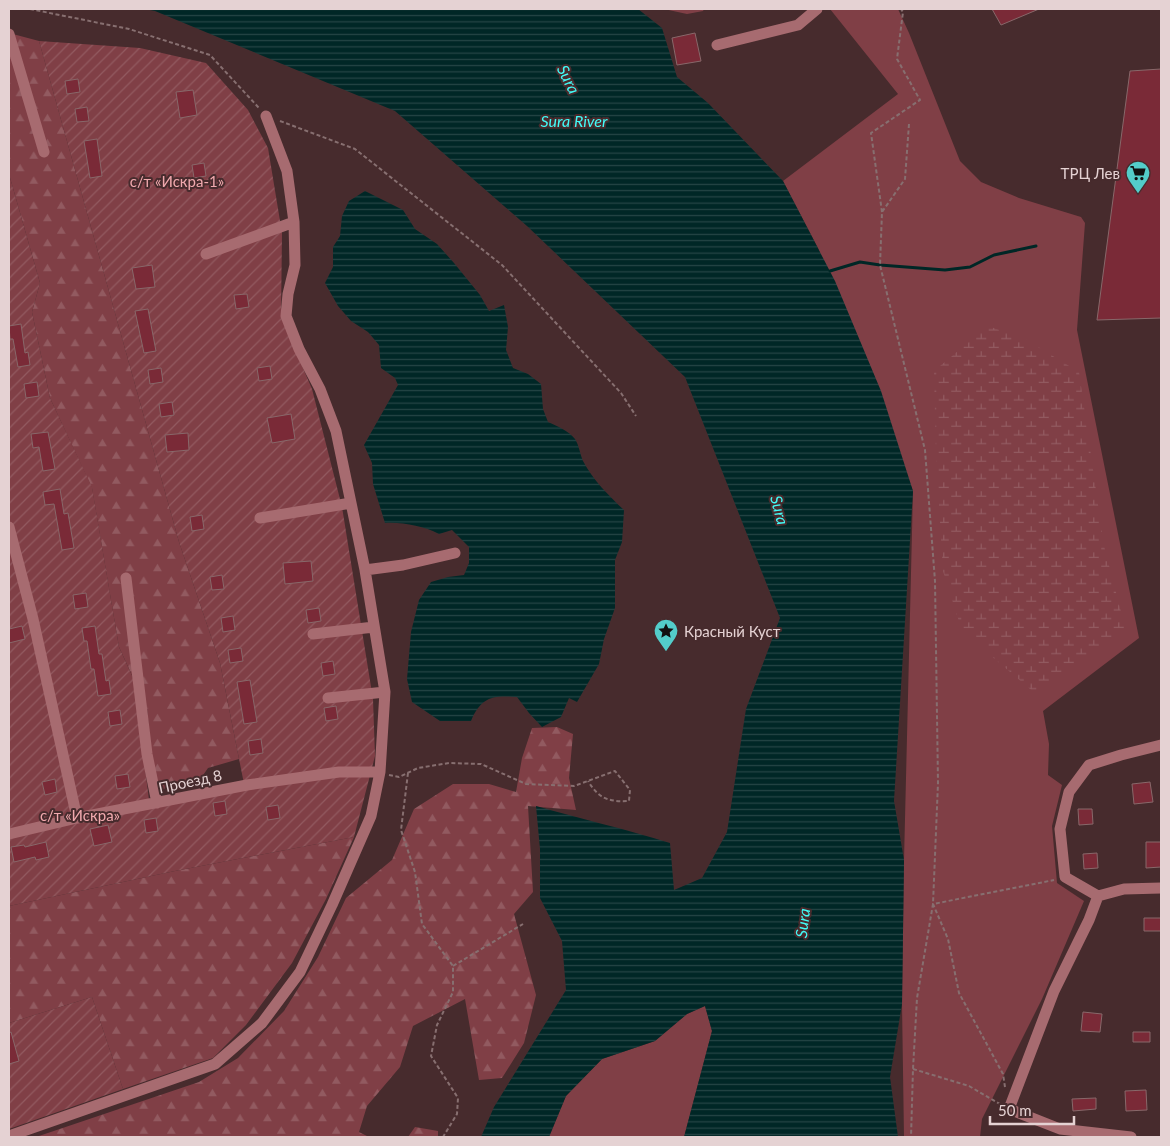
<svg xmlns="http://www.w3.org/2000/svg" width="1170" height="1146" font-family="Lato,sans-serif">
  <defs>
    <pattern id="forest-firs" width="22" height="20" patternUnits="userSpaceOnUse" patternTransform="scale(1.25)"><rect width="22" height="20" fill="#803f46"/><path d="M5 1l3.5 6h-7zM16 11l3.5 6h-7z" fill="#925a60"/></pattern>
    <pattern id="wetland-marsh" width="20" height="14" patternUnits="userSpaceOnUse" patternTransform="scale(1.25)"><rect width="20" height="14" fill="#803f46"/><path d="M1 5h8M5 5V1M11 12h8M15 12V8" fill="none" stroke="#925a60"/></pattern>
    <pattern id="garden-furrows" width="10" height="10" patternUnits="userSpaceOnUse" patternTransform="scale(1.25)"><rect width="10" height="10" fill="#803f46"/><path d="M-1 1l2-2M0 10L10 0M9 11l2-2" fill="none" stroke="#925a60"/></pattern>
    <pattern id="water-rules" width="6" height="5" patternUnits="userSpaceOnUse" patternTransform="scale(1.25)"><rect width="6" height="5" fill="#002726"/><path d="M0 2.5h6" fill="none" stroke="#254545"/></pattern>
  </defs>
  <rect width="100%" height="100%" fill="#472b2d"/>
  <path fill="#803f46" d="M830,9H898L909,33L960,161L981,182L1019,198L1081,217L1085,223L1077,330L1139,638L1043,711L1049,744L1048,775L1062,785L1052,826L1057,883L1084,901L1042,999L982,1119L980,1137H904L902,1004L904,860L913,491L818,248L783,181L898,94Z
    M705,1006L712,1031L684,1137H549L566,1096L602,1059L655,1041L687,1014Z"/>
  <path fill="url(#forest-firs)" d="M664,9H704L703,11L687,14Z
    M9,33L39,41L179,542L220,663L239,759L208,768L199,781L158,790L151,751L147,708L119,647L92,488L50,398L32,312L40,283L9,174Z
    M557,727L573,734L569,778L576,810L528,806L533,892L514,914L536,995L524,1043L502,1078L479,1080L465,999L413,1026L400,1067L367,1106L359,1132L369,1137H36L199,1082L238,1058L284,1011L318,957L346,898L392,860L414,809L453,784H489L516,792L522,758L532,728Z
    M354,837L326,899L292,963L246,1025L213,1058L123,1089L92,997L9,1023V906L175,871Z
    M415,1127L438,1131V1137H408Z"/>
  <path fill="url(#wetland-marsh)" d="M988,326L1025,339L1079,372L1104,546L1126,631L1037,695L962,631L943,571L936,456L934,371Z"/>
  <path fill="url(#garden-furrows)" d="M39,41L140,48L206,63L248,110L268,148L282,233L281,317L312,389L342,507L373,699L375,756L354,837L175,871L9,906V174L40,283L32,312L50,398L92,487L119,647L134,680L149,800L245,789L220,663L179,542Z
    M92,997L123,1089L9,1129V1023Z"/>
  <path fill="url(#water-rules)" d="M145,9H638L662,28L677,77L708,103L783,181L835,281L881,391L913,491L894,801L904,860L902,1004L890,1077L898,1137H684L712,1031L705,1006L687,1014L655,1041L602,1059L566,1096L549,1137H481L494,1107L566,990L562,941L540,898V849L536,806C581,819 626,829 670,843L674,890L702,878L727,832L746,709L780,618L685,377L527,226L395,111L155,11Z
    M365,191L403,210L415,229L437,244L454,263L480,295L489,311L504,305L508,327L506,350L513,368L528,374L541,384L543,409L548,422C557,426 569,431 575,439C579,445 580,454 583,461C593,480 609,496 624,510L622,542L615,560V608L604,639L599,664L577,702L569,698L561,717L542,727L529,713L517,697C492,695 481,697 471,721H440L412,702L407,679L411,632L419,600L431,582L448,577L464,575L469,563V547L452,530L439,534C423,526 403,522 385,523L373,484L372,463L364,445L398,385L395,378L381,368L379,345L368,332L351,321L338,306L325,283L333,267V247L340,236L342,216L349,201Z"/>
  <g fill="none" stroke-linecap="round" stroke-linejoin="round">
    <path stroke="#002726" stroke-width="3" d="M830,271L860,262L880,265L945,270L970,267L994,255L1036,246"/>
  </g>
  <path fill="#7a2a37" stroke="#88686a" d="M992,9H1039L1001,25Z
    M695,33L701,61L677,65L672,38Z
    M1161,69V318L1097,320L1130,71Z
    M78,79L80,92L67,94L65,81Z
    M193,90L197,115L180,118L176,92Z
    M87,107L89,121L77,122L75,109Z
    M97,139L102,176L90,178L84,141Z
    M204,163L206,176L194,178L192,165Z
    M152,265L155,287L136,289L132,268Z
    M247,294L249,307L236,309L234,295Z
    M148,309L156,351L144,353L135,311Z
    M21,324L25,353L28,352L30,365L18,367L13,339H10L9,326Z
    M270,366L272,379L259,381L257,368Z
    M161,368L163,382L150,384L148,370Z
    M37,382L39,396L26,398L24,384Z
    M172,402L174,415L161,417L159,404Z
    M291,414L295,439L272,443L267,418Z
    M48,432L55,469L43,471L39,447L33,448L31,434Z
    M188,433L189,450L167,452L165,435Z
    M60,489L64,514L68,513L74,548L62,550L54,504L45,505L43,492Z
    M202,515L204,529L192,531L190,517Z
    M311,561L313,581L285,584L283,563Z
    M222,575L224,589L212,590L210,577Z
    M86,593L88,607L75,609L73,595Z
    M319,608L321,621L308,623L306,610Z
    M233,616L235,630L223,632L221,618Z
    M22,626L25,639L9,643V629Z
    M95,626L99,654H102L106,681L109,680L111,694L98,696L94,669H91L87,641H84L82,628Z
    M241,648L243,661L230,663L228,650Z
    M333,661L335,674L323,676L321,663Z
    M250,680L257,722L244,724L237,682Z
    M336,706L338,719L326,721L324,708Z
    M120,710L122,724L110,726L108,712Z
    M261,739L263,753L250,755L248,741Z
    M128,774L130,787L117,789L115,776Z
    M55,779L57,792L45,795L42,782Z
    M1150,782L1153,802L1134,804L1132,784Z
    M225,801L227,814L215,816L213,803Z
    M278,805L280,818L268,820L266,807Z
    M1078,809H1092L1093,824L1079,825Z
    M156,818L158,831L146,833L144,820Z
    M108,825L112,842L94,846L90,829Z
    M46,842L49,857L36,860L35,857L14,862L11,847L24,845L25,847Z
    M1146,842H1161V867L1146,868Z
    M1097,853L1098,868L1084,869L1083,854Z
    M1144,918H1161V931H1144Z
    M1083,1012L1102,1014L1100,1032L1081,1031Z
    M11,1032L19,1061L9,1064V1033Z
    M1133,1032H1150V1042H1133Z
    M1146,1090L1147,1110L1126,1111L1125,1091Z
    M1096,1098V1109L1073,1111L1072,1099Z"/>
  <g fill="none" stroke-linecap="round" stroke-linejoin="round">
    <path stroke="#876f70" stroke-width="2" stroke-dasharray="4 2.5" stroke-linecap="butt" d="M30,9L129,29L210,55L259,108
      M280,121L355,149L502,265L621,393L636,416
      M909,124L905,179L882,212L880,265L925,450L935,581L938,783L933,904L917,998L913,1069L911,1137
      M882,212L871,133L920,100L897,59L903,12L901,9
      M408,773L401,830L415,872L422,924L453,966V992L437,1025L431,1056L458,1098L457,1114L443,1137
      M389,775L399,777L418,768L449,763L481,764L526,784L574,786L615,771L630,790L629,801C609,802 599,799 588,781
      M453,966L523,924
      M913,1069L969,1086L1000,1104
      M1005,1087L1003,1074L959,993L948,939L933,904L1054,880"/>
    <path stroke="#a76b70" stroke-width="11" d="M9,34L44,152
      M717,45L798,25L817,9
      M206,254L294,222
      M260,518L351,503
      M9,527L33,619L77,818
      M365,570L403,565L455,553
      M126,578L147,754L157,803
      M313,634L374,627
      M328,698L385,692
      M9,834L77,818L247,785L339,772H380
      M1098,896L1065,877L1060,829L1069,792L1089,765L1121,755L1161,745
      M9,1136L215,1064L262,1023L300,972L332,905L371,816L380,772L385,692L365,570L336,431L320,389L299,349L286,316L288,294L295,265L294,222L287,171L266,116
      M1131,1137L1060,1129L1009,1109L1054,991L1089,920L1098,896L1124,889L1161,888"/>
  </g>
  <defs>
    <symbol id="supermarket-pin" viewBox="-11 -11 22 30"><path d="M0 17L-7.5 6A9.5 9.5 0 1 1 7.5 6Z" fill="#53cdca" stroke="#472b2d"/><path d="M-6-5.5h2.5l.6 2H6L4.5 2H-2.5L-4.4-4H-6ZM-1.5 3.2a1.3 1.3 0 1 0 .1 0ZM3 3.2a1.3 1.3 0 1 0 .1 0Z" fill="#111"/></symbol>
    <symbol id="sight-pin" viewBox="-11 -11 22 30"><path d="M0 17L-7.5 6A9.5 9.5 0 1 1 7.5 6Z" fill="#53cdca" stroke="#472b2d"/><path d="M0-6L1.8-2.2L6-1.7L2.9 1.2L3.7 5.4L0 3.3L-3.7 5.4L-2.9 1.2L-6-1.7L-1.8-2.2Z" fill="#111"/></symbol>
  </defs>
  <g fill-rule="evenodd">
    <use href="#supermarket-pin" x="1124" y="159" width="28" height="38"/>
    <use href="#sight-pin" x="652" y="617" width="28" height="38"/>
  </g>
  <g text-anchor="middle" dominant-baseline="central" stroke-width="4" stroke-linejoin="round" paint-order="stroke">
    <g font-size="15" fill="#e5d2d3" stroke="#472b2d" text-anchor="end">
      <text x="1120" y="173">ТРЦ Лев</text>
      <text x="684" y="631" text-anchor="start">Красный Куст</text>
    </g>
    <g font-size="15" fill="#f1a9ae" stroke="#472b2d">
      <text x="177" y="181">с/т «Искра-1»</text>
      <text x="80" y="815">с/т «Искра»</text>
    </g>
    <g font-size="15" fill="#e5d2d3" stroke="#472b2d">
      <text transform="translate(190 781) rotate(-12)">Проезд 8</text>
    </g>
    <g font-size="16" font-style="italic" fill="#42faf6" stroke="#472b2d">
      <text transform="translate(569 79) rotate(63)">Sura</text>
      <text x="574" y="120">Sura River</text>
      <text transform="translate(780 510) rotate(75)">Sura</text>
      <text transform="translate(802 923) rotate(-83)">Sura</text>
    </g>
  </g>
  <rect width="1170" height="1146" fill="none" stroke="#e5d2d3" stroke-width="20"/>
  <path d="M990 1116v8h84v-8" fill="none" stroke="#e5d2d3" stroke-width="2.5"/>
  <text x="998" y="1116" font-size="15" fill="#e5d2d3" stroke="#472b2d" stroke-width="4" paint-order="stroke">50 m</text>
</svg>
